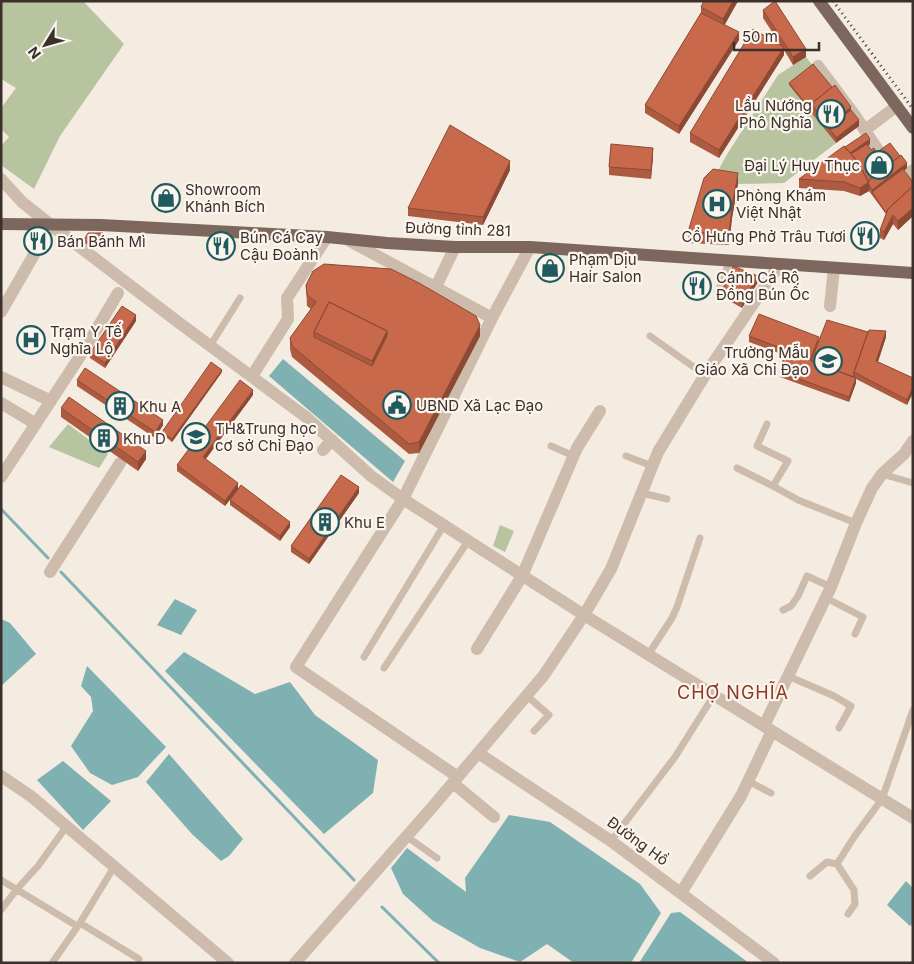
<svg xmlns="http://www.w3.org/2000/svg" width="914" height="964" font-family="Inter,sans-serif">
  <rect width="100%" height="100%" fill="#f4ebe1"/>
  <path fill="#b8c4a0" d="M1,1H83L124,44L60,136L34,189L1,165V146L9,137L1,129V108L16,88L1,79Z
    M806,57L813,66L829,133L836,143L784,183L738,184L713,180L726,156L778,75Z
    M68,424L108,454L99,468L49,447Z
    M500,525L514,531L505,552L493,546Z"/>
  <path fill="#7fb0b2" d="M283,359L405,461L393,482L269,376Z
    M175,599L197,610L181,635L157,625Z
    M1,619L10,623L36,654L1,686Z
    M184,652L255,694L290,682L315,715L378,760L373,793L324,834L165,671Z
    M87,666L166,747L138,777L112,785L90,773L71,746L93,711L91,697L81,686Z
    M169,754L243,839L229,856L221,861L192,834L146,782Z
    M63,761L111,801L83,830L37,780Z
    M509,815L550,822L640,884L661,913L631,963H574L547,944L520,962L480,948L433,921L403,894L391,868L407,848L466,892L465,878Z
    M906,881L913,888V924L910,926L887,905Z
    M680,912L749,963H639L671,913Z"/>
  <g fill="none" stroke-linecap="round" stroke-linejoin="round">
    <path stroke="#7fb0b2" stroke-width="3" d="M1,509L48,558
      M61,572L354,880
      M382,907L439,963"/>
    <path stroke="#cdbbac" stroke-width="7" d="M718,292L730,260
      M650,336L705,375
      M210,346L240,298
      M767,424L757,446L788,461L773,486L798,500L856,523
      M551,446L574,456
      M626,456L652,466
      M737,468L773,486
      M882,474L913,483
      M642,493L667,499
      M826,598L863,617L855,634
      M783,610L791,606L798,596L807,576L831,587
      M648,655L672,618L677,607L700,538
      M364,657L444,525
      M384,668L468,541
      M788,676L834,696L851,706L839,728
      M527,696L549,715L534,731
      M748,781L771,793
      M406,836L437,858
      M611,841L675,757L714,695
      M837,864L854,890L855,904L848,914
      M810,876L827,862L837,864L854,837L882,799L913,710
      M1,880L77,926
      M1,910L17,889L38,866L66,827
      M80,923L139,959
      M52,963L80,923L114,867"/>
    <path stroke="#cdbbac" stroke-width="12" d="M818,66L854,114L880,153
      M865,130L897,106
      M905,176L913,170
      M1,179L22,202L51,225L178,322L306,417L371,476L403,499L584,615L913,818
      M348,240L492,318
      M433,293L455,247
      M830,306L834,268
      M1,312L51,225
      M252,376L288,319L287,298L327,237
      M1,377L51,401
      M1,403L36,424
      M323,450L332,440
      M1,477L86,347L118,293
      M50,572L120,463
      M477,649L522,576L577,448L600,411
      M764,726L831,587L856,523L872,488L882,474L904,454L913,441
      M478,753L611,841L774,963
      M1,776L32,797L228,963
      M458,777L296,667L403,499L492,318L530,247
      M453,783L494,817
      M681,893L741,796L772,731
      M295,963L429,811L544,675L584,615L611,569L658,452L705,375L780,264"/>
    <path stroke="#7d675c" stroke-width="12" d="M819,1L913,128
      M1,224L101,225L327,237L387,243L455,247H530L913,273"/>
    <path stroke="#3b302b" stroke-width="3" stroke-dasharray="1 4" stroke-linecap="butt" d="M833,1L913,109"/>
  </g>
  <path fill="#ac5a40" d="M704,1H738L724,25L739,40L679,134L645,113V105L701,13V7Z
    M763,10L806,57L793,65L784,50V55L719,158L690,142V133L780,44L763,18Z
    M789,83L851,110L859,126L836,143L789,85Z
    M870,144L868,146L871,150L907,168L904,171L913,182V216L898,230L893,224L884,240L880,238V230L886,214L869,191L860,196L844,191L799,188V179L845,147Z
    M653,156L651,179L609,175V167Z
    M510,170L483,225L408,216V208Z
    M738,184L732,218L729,245L688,243V232Z
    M103,236L96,249L84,243V240Z
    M758,282L742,308L728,300V296L723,294V289Z
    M306,285L480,336L419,453L409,454L292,357L290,349V338L311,309L307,306Z
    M136,321L105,368L90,358V353Z
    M868,332L886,337L878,362L913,378L907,405L856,379V383L849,402L780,377V372L784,355L749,342V336L819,340Z
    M222,372L172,442L162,434V432Z
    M77,380L163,425L155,438L77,386Z
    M253,395L205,459L238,489L225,506L177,471V465Z
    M61,408L146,459L138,471L61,417Z
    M359,493L309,564L291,552V546Z
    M230,500L290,527L280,541L230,505Z"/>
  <path fill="#8c4a34" d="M733,1H738L723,28V19Z
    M739,32V40L679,134V126Z
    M784,47V55L719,158V150Z
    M806,49V57L793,65V57Z
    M851,107V116L829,127V125Z
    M859,120V126L836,143V138Z
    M870,139V144L849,158L848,154Z
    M653,148V156L651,179V170Z
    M510,161V170L483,225V217Z
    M907,163V168L874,194L872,192V190Z
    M738,173V184L732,218L729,245V234L732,207Z
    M869,182V191L860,196V188Z
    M913,208V216L898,230V221Z
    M893,215V224L884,240V232Z
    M103,233V236L96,249V246Z
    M758,276V282L742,308V302Z
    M136,315V321L105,368V363Z
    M480,325V336L419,453V442Z
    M387,331V347L372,377V361Z
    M886,331V337L876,367V361Z
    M222,370V372L172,442V439Z
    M856,378V383L849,402V397Z
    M913,387V393L907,405V400Z
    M253,390V395L203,463V457Z
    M163,420V425L155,438V432Z
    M146,451V459L138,471V462Z
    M238,483V489L225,506V501Z
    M359,487V493L309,564V559Z
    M290,522V527L280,541V536Z"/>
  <path fill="#c8694b" stroke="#8c4a34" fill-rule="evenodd" d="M704,1H733L723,19L701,7Z
    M775,1L806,49L793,57L763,10Z
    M701,13L739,32L679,126L645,105Z
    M753,29L784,47L719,150L690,133Z
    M813,64L832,87L811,104V110L789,83Z
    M835,85L851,107L829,125L811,104Z
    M851,110L859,120L836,138L829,127Z
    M450,125L510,161L483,217L408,208Z
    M866,133L870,139L850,153L845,147Z
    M890,143L900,156L868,181L857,161L851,154L867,144L871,150L874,148L876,153Z
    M611,144L653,148L651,170L609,167Z
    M844,146L857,161L869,182L860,188L844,182L799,179Z
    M901,155L907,163L872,190L869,185L868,181Z
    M713,169L738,173L732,207L729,234L688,232L704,178Z
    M903,169L913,182V186L888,209L886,213L872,192Z
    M913,186V208L898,221L893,215L884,232L880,230L888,209Z
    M88,233H103L96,246L84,240Z
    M324,264L391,269L419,283L476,316L480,325L419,442L409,444L292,346L290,338L316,302L307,295L306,285L313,271ZM329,302L387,331V336L372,366L314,337V332Z
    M733,266L758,276L742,302L728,295L730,291L723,289Z
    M329,302L387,331L372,361L314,332Z
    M122,306L136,315L105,363L90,353Z
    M759,314L819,337L810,360L856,378L849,397L780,372L786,350L749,336Z
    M827,320L868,332L854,372L853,377L811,361Z
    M869,330L886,331L876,361L913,378V387L907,400L854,372Z
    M211,362L222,370L172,439L162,432Z
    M85,368L163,420L155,432L77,380Z
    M240,380L253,390L203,457L238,483L225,501L177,465Z
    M69,397L146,451L138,462L61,408Z
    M341,475L359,487L309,559L291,546Z
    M241,485L290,522L280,536L230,500Z"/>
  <defs>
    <symbol id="restaurant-ring" viewBox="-11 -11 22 22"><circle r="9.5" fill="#fbf5ee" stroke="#1f5a5e" stroke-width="1.5"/><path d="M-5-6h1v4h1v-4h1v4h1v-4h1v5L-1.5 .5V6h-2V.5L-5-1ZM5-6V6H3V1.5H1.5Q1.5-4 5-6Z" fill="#1f5a5e"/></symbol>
    <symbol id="shop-ring" viewBox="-11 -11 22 22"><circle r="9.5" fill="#fbf5ee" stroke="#1f5a5e" stroke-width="1.5"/><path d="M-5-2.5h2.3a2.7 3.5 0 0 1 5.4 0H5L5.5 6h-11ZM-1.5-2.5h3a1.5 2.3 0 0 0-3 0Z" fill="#1f5a5e"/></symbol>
    <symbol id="hospital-ring" viewBox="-11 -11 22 22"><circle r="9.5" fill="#fbf5ee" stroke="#1f5a5e" stroke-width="1.5"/><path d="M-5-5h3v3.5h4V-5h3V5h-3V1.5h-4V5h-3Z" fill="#1f5a5e"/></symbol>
    <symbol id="school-ring" viewBox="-11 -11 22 22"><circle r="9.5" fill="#fbf5ee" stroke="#1f5a5e" stroke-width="1.5"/><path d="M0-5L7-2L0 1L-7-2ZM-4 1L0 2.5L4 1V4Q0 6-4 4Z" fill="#1f5a5e"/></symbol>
    <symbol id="civic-ring" viewBox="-11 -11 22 22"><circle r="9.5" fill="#fbf5ee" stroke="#1f5a5e" stroke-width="1.5"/><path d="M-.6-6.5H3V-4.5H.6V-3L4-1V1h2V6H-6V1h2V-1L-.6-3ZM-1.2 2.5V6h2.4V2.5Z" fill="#1f5a5e"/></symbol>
    <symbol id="building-ring" viewBox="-11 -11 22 22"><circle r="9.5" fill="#fbf5ee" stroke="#1f5a5e" stroke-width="1.5"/><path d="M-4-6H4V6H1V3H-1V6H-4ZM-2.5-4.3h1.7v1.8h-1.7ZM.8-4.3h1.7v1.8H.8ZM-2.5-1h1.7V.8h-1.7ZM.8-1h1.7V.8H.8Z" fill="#1f5a5e"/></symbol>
  </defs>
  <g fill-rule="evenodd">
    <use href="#restaurant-ring" x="815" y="98" width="32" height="32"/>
    <use href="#shop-ring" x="863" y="149" width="32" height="32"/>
    <use href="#shop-ring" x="150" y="182" width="32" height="32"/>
    <use href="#hospital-ring" x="701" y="188" width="32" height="32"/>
    <use href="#restaurant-ring" x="849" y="220" width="32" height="32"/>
    <use href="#restaurant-ring" x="22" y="225" width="32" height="32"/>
    <use href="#restaurant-ring" x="205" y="230" width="32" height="32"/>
    <use href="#shop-ring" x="534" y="252" width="32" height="32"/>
    <use href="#restaurant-ring" x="681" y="270" width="32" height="32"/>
    <use href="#hospital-ring" x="15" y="324" width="32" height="32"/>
    <use href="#school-ring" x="812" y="345" width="32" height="32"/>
    <use href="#civic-ring" x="381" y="389" width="32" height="32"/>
    <use href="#building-ring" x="104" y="390" width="32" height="32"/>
    <use href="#school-ring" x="180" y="421" width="32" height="32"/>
    <use href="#building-ring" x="88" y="422" width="32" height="32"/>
    <use href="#building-ring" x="309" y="506" width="32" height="32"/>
  </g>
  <g text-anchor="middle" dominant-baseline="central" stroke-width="4.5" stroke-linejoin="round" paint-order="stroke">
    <g font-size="15" fill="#3b302b" stroke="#fbf5ee" text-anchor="start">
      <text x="812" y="105" text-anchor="end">Lẩu Nướng<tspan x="812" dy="17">Phô Nghĩa</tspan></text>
      <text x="860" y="165" text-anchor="end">Đại Lý Huy Thục</text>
      <text x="185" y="189">Showroom<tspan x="185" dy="17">Khánh Bích</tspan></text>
      <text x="736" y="195">Phòng Khám<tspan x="736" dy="17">Việt Nhật</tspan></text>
      <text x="846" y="236" text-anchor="end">Cồ Hưng Phở Trâu Tươi</text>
      <text x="240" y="237">Bún Cá Cay<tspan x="240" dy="17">Cậu Đoành</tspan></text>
      <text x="57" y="241">Bán Bánh Mì</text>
      <text x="569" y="259">Phạm Dịu<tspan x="569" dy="17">Hair Salon</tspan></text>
      <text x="716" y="277">Cánh Cá Rô<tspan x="716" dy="17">Đồng Bún Ốc</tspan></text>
      <text x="50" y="331">Trạm Y Tế<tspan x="50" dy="17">Nghĩa Lộ</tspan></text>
      <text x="809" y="352" text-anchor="end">Trường Mẫu<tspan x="809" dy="17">Giáo Xã Chỉ Đạo</tspan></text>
      <text x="416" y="405">UBND Xã Lạc Đạo</text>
      <text x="139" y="406">Khu A</text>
      <text x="215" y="428">TH&amp;Trung học<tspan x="215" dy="17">cơ sở Chỉ Đạo</tspan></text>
      <text x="123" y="438">Khu D</text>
      <text x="344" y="522">Khu E</text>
    </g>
    <g font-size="15" fill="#3b302b" stroke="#fbf5ee">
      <text transform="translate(458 229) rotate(2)">Đường tỉnh 281</text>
      <text transform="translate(638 841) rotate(36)">Đường Hồ</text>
    </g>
    <g font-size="18" letter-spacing="1" fill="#8c3b22" stroke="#fbf5ee">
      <text x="733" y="692">CHỢ NGHĨA</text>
    </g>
  </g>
  <rect width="914" height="964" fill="none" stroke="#3b302b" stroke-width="5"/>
  <g transform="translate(45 45) rotate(233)" stroke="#fbf5ee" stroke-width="4" paint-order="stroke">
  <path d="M0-4L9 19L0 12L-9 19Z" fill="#3b302b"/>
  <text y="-8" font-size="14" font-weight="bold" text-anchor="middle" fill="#3b302b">N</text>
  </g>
  <path d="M734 42v8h85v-8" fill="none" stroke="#3b302b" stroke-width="2.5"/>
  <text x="742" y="42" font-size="15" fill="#3b302b" stroke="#fbf5ee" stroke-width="4" paint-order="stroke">50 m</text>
</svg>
